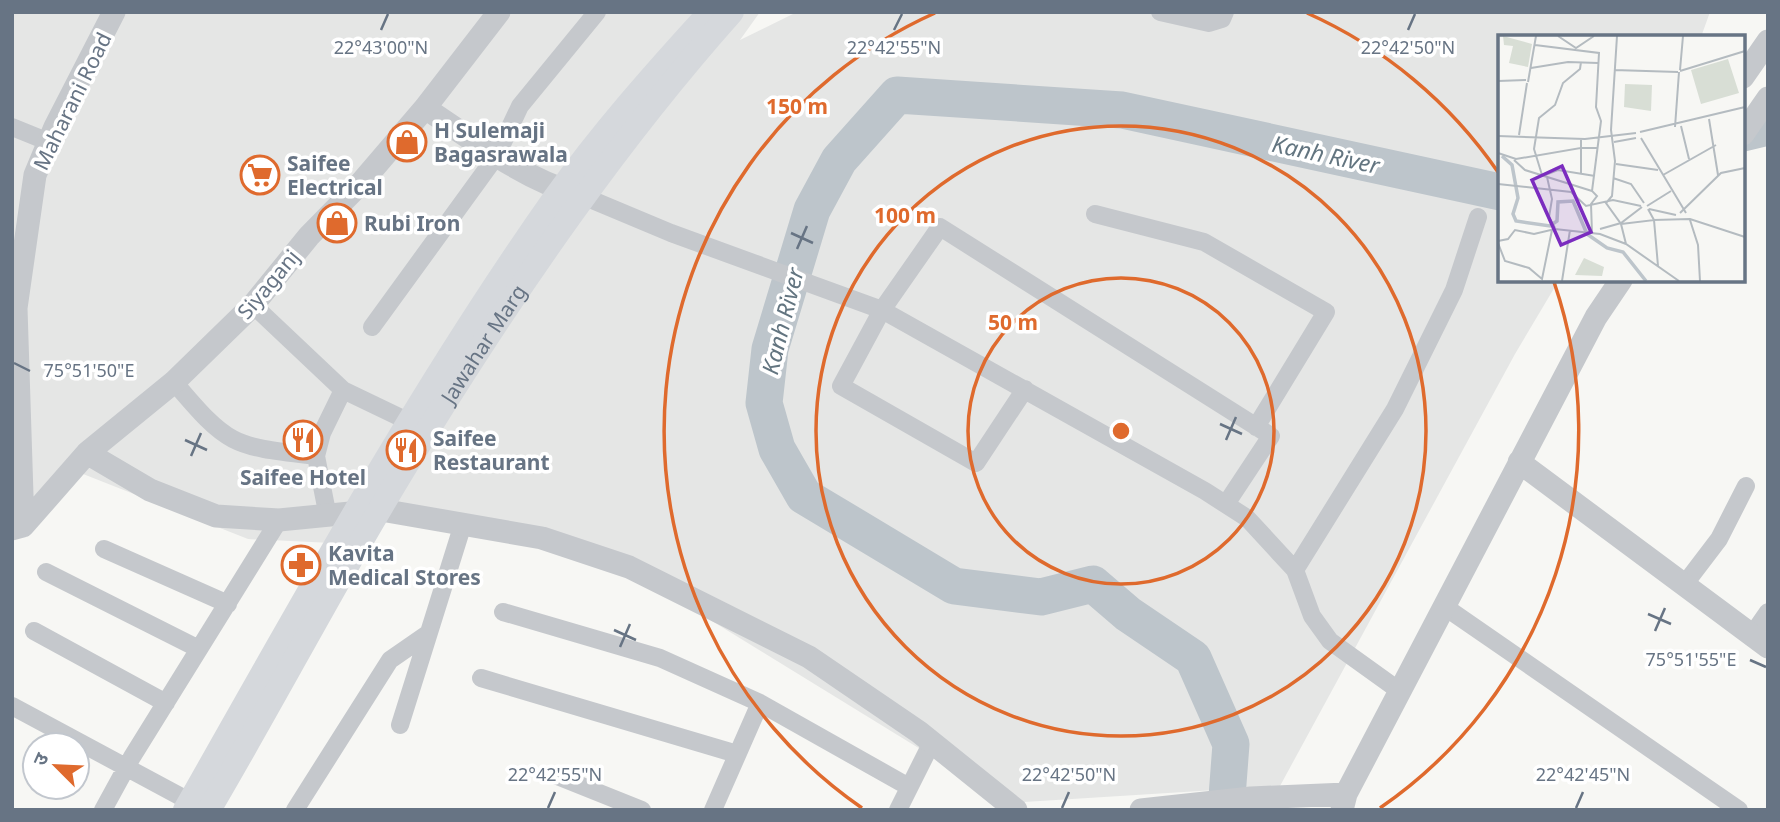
<svg xmlns="http://www.w3.org/2000/svg" width="1780" height="822" font-family="'Noto Sans','Noto Sans Devanagari',sans-serif">
  <rect width="100%" height="100%" fill="#f7f7f4"/>
  <path fill="#e5e6e5" d="M12,12H760L740,40L797,12H1710L1701,37H1500V280H1559L1515,354L1280,786L1008,803L634,573L482,533L376,514L353,544L248,539L78,472L52,495L12,508Z"/>
  <g fill="none" stroke-linecap="round" stroke-linejoin="round">
    <path stroke="#bdc5cb" stroke-width="37" d="M1743,133L1768,127
      M1226,810L1231,744L1193,658L1128,614L1093,584L1041,597L954,586L804,496L777,449L764,403L770,349L812,210L839,160L897,95L1122,110L1500,192"/>
    <path stroke="#c5c8cc" stroke-width="18" d="M1160,12L1209,23L1222,19L1225,12
      M12,127L49,142
      M585,197L671,233L882,310L1205,491L1247,518L1295,570L1312,616L1330,641L1401,692
      M1095,214L1204,242L1326,312L1256,427
      M253,305L343,390L418,426
      M372,327L497,155L520,106L597,12
      M174,382C229,447 232,446 316,456
      M1025,389L976,463L841,386L882,310L940,227L1271,436L1226,504
      M328,517L316,456L322,433L343,390
      M104,549L228,604
      M1295,570L1395,409L1454,290L1478,217
      M46,572L199,649
      M1684,585L1719,539L1746,486
      M1445,607L1739,810
      M503,612L660,658L760,703L909,787
      M34,631L166,703
      M1752,635L1768,612
      M481,678L737,754
      M12,706L200,807
      M400,725L463,524
      M552,774L642,810
      M103,810L132,757L279,520
      M295,810L390,660L429,633
      M713,810L760,703
      M898,810L931,744"/>
    <path stroke="#c5c8cc" stroke-width="23" d="M1743,77L1768,41
      M425,108C472,139 523,179 577,194
      M1743,134L1768,98
      M87,453L150,490L216,516L279,520L381,510L542,538L629,567L809,657L919,732L1016,810
      M1519,462L1768,647
      M23,526L16,308L35,175L55,127L114,12
      M12,529L23,526L87,453L174,382L253,305L309,236L360,184L425,108L499,12
      M1141,810L1251,798L1346,794
      M1342,810L1346,794L1596,317L1621,280"/>
    <g stroke="#d5d8dc" stroke-width="24">
      <path d="M185,810C302,604 417,393 554,199C601,133 655,72 710,12"/>
      <path id="s1" d="M209,810C283,684 350,554 428,430C519,284 618,140 732,12"/>
    </g>
  </g>
  <path fill="none" stroke="#677484" stroke-width="2.5" d="M381,30L388,14M894,30L902,14M1408,30L1415,14M791,233L813,243M797,249L807,226M14,363L30,371M1220,424L1242,434M185,440L207,450M1226,440L1236,417M191,456L201,433M1648,614L1671,624M614,630L636,640M1655,631L1665,608M620,647L630,624M1750,660L1766,667M548,808L555,792M1062,808L1069,792M1576,808L1583,792"/>
  <g fill="none" stroke="#df6a2d" stroke-width="3.5">
    <circle cx="1121" cy="431" r="153"/>
    <circle cx="1121" cy="431" r="305"/>
    <path d="M862 808A458 458 0 0 1 935 13M1307 13A458 458 0 0 1 1498 172M1554 282A458 458 0 0 1 1380 808"/>
  </g>
  <defs>
    <symbol id="shop-ring" viewBox="-11 -11 22 22"><circle r="9.5" fill="#fff" stroke="#df6a2d" stroke-width="1.5"/><path d="M-5-2.5h2.3a2.7 3.5 0 0 1 5.4 0H5L5.5 6h-11ZM-1.5-2.5h3a1.5 2.3 0 0 0-3 0Z" fill="#df6a2d"/></symbol>
    <symbol id="supermarket-ring" viewBox="-11 -11 22 22"><circle r="9.5" fill="#fff" stroke="#df6a2d" stroke-width="1.5"/><path d="M-6-5.5h2.5l.6 2H6L4.5 2H-2.5L-4.4-4H-6ZM-1.5 3.2a1.3 1.3 0 1 0 .1 0ZM3 3.2a1.3 1.3 0 1 0 .1 0Z" fill="#df6a2d"/></symbol>
    <symbol id="restaurant-ring" viewBox="-11 -11 22 22"><circle r="9.5" fill="#fff" stroke="#df6a2d" stroke-width="1.5"/><path d="M-5-6h1v4h1v-4h1v4h1v-4h1v5L-1.5 .5V6h-2V.5L-5-1ZM5-6V6H3V1.5H1.5Q1.5-4 5-6Z" fill="#df6a2d"/></symbol>
    <symbol id="pharmacy-ring" viewBox="-11 -11 22 22"><circle r="9.5" fill="#fff" stroke="#df6a2d" stroke-width="1.5"/><path d="M-2-6h4v4h4v4h-4v4h-4v-4h-4v-4h4Z" fill="#df6a2d"/></symbol>
  </defs>
  <g fill-rule="evenodd">
    <use href="#shop-ring" x="385" y="120" width="44" height="44"/>
    <use href="#supermarket-ring" x="238" y="153" width="44" height="44"/>
    <use href="#shop-ring" x="315" y="201" width="44" height="44"/>
    <use href="#restaurant-ring" x="281" y="418" width="44" height="44"/>
    <use href="#restaurant-ring" x="384" y="428" width="44" height="44"/>
    <use href="#pharmacy-ring" x="279" y="543" width="44" height="44"/>
  </g>
  <g text-anchor="middle" dominant-baseline="central" stroke-width="7" stroke-linejoin="round" paint-order="stroke">
    <g font-size="21" fill="#677484" stroke="#fff">
      <text transform="translate(72 101) rotate(-64)">Maharani Road</text>
      <text transform="translate(268 284) rotate(-50)">Siyaganj</text>
      <text stroke="none"><textPath href="#s1" startOffset="541">Jawahar Marg</textPath></text>
    </g>
    <g font-size="21" font-weight="bold" fill="#677484" stroke="#fff" text-anchor="start">
      <text x="434" y="130">H Sulemaji<tspan x="434" dy="24">Bagasrawala</tspan></text>
      <text x="287" y="163">Saifee<tspan x="287" dy="24">Electrical</tspan></text>
      <text x="364" y="223">Rubi Iron</text>
      <text x="433" y="438">Saifee<tspan x="433" dy="24">Restaurant</tspan></text>
      <text x="303" y="477" text-anchor="middle">Saifee Hotel</text>
      <text x="328" y="553">Kavita<tspan x="328" dy="24">Medical Stores</tspan></text>
    </g>
    <g font-size="23" font-style="italic" fill="#637580" stroke="#fff">
      <text transform="translate(1326 154) rotate(12)">Kanh River</text>
      <text transform="translate(782 321) rotate(-76)">Kanh River</text>
    </g>
  </g>
  <g transform="translate(1498 35)">
    <rect width="247" height="247" fill="#f7f7f4"/>
    <path d="M5,1L34,9L30,32L11,28L15,11L6,10ZM230,24L241,58L203,69L193,35ZM127,49L154,50L153,76L126,72ZM86,223L106,232L104,241L77,240Z" fill="#d8ded5"/>
    <path fill="none" stroke="#bdc5cb" stroke-width="3.5" d="M4,121L14,130L20,163L15,179L18,186L52,191L59,186L60,167L75,166L89,199L109,213L125,217L148,246"/>
    <path fill="none" stroke="#b4bbc0" stroke-width="2" d="M60,1L78,13L96,1M119,1L113,95L117,126L114,161L108,168L123,189L128,209M37,10L101,18L98,72L103,86L94,156L99,161L93,169L94,198M33,33L70,27L100,28M116,35L180,37M182,35L185,1M182,36L247,16M0,46L28,45M30,47L38,1M211,84L220,140M183,91L191,124M177,92L181,37M142,97L247,72M21,100L29,48M0,101L87,104L138,98M143,103L188,178M116,107L138,103M0,118L18,124L83,113V104M16,125L27,135L94,156M118,129L160,135M83,138V113H99M44,140L36,114L41,83L57,70L65,48L82,34L83,27M47,140L60,135L97,141M165,140L218,110M49,142L54,164L51,182L57,193M115,143L133,149L146,168M0,149L73,157L88,171L115,165L143,171M149,171L173,156M150,174L156,185L192,184L247,202M151,174L178,180M182,178L223,138L247,133M192,185L200,210L202,246M123,189L156,185L160,231M102,194L123,188L144,172M0,206L10,204L17,195L36,199L57,194L102,199L128,209L181,246M0,208L7,226L31,233L44,244L54,195M64,246L72,195"/>
    <path fill="#7b2cbf" fill-opacity="0.15" stroke="#7b2cbf" stroke-width="3.5" d="M64,131L93,197L63,210L34,145Z"/>
    <rect width="247" height="247" fill="none" stroke="#677484" stroke-width="3.5"/>
  </g>
  <g font-size="18" text-anchor="middle" fill="#677484" stroke="#fff" stroke-width="7" stroke-linejoin="round" paint-order="stroke">
    <text x="381" y="54">22°43'00"N</text>
    <text x="894" y="54">22°42'55"N</text>
    <text x="1408" y="54">22°42'50"N</text>
    <text x="89" y="377">75°51'50"E</text>
    <text x="1691" y="666">75°51'55"E</text>
    <text x="555" y="781">22°42'55"N</text>
    <text x="1069" y="781">22°42'50"N</text>
    <text x="1583" y="781">22°42'45"N</text>
  </g>
  <circle cx="1121" cy="431" r="10" fill="#df6a2d" stroke="#fff" stroke-width="3.5"/>
  <g font-size="21" text-anchor="middle" font-weight="bold" fill="#df6a2d" stroke="#fff" stroke-width="7" stroke-linejoin="round" paint-order="stroke">
    <text x="797" y="114">150 m</text>
    <text x="905" y="223">100 m</text>
    <text x="1013" y="330">50 m</text>
  </g>
  <rect width="1780" height="822" fill="none" stroke="#677484" stroke-width="28"/>
  <g transform="translate(56 766) rotate(294)"><circle r="33" fill="#ffffff" stroke="#c2c7ce" stroke-width="2"/>
  <path d="M0-5L12 26L0 18L-12 26Z" fill="#df6a2d"/>
  <text y="-10" font-size="19" font-weight="bold" text-anchor="middle" fill="#677484">उ</text>
  </g>
</svg>
